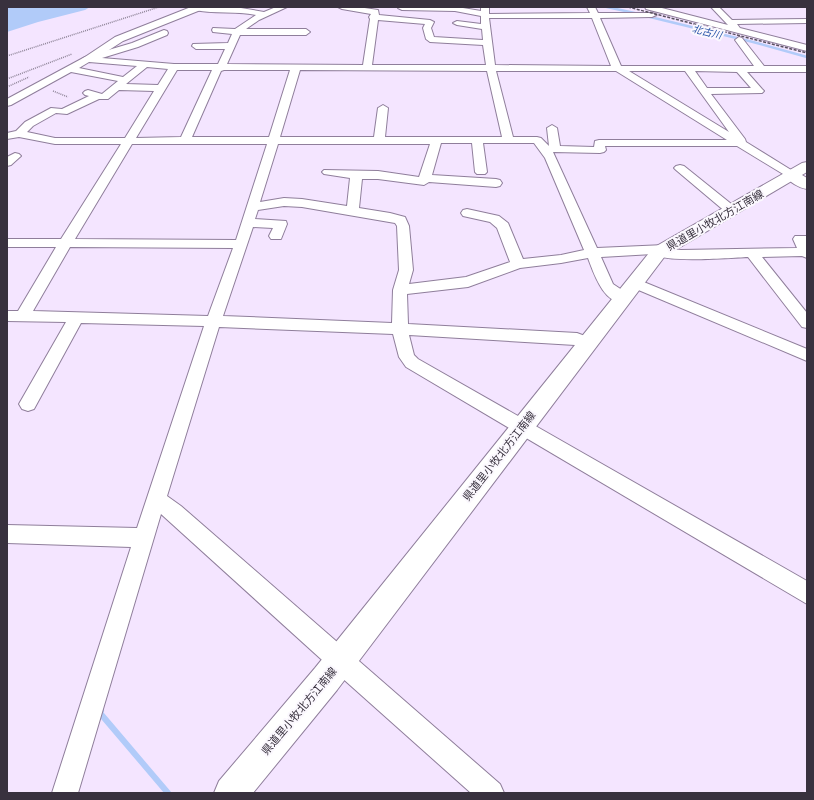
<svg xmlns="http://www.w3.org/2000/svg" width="814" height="800" font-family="'PT Sans','Noto Sans JP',sans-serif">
  <rect width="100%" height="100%" fill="#f4e5ff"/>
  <path fill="#b1cbf9" d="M7,7H90L85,10L38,22L7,32Z"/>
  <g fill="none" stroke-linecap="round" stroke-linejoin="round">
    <path stroke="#b1cbf9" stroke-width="2.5" d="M607,7L639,14
      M646,16L753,42L807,57"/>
    <path stroke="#b1cbf9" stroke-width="6" d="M101,711L100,713L168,793"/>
    <path stroke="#cec1d8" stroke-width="8" stroke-dasharray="8 4.5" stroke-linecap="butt" d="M652,15L656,12"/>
    <defs>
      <path id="minor" d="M195,7L241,8L264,12L276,7H287L259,20L246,29H306L310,32L306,35H240L227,64L363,65L370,19L369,17L371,14L342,9L338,7H358L378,10L379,15L430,20L434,22L431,28L434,37L483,40L482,29L457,25L453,23L457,21L481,24V16L455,11L402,10L398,8L457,7L481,11V7H489V14L590,13L587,7H595L598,13H652L656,15L652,17L600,18L621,66H754L735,40L739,37L742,38L764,66H807V72H747L762,89L764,91L762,93L711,94L745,139L746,142L796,173L798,175L796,177H788L737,146H605L606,150L604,152L600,153L553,152L597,248L665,245L670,246L672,249L681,250L797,248L793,239L795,236H807V258L802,256L762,257L807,313V328L802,327L748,257C729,258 667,263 653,254L601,257L613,284L628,294L630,298L628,302C605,308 594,274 588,258L561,263L520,268L468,287L407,294L408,324L577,333L593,339L595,343L593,347L587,349L575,345L409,335L414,355L418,359L807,581V604L406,367L399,357L393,334L219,327L167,496L181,506L500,784L504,793H471L332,669L161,514L78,793H52L131,547L7,543V525L137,528L204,326L81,323L34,409L28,411L22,409L19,404L66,322L7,321V311H18L56,247H7V239H61L121,144H55L19,137L7,139V133L16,131L25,122L51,108L62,109L89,96L85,95L83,93L85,91L88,90L102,94L118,81L71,72L11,105L7,106V99L85,57L132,43L164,30L167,31L168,33L167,35L138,47L102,58L174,64H218L225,49H196L192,46L193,44L228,43L232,34L213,32L212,30L213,28L235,29L256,15C236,11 215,14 195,10ZM489,18H592L611,66L495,65ZM378,20L425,24L423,28L426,39L430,42L483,45L486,65H372ZM89,62L137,66L123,77L79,68ZM147,67L168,69L158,85L126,84ZM177,70H212L181,137L136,138ZM224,70H290L269,137H192L221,71ZM300,70L487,71L502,137H385L388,108L383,105L378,108L374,137H280ZM496,71H616L727,140H599L595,141L594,147L560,146L557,128L552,125L547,128L549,146L541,138L537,137H513ZM629,71H685L729,132ZM695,71L737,72L751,88H707ZM119,90L154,91L125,138H55L27,132L33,126L56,113L67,114L99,99H108ZM441,143H472L475,172L477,174H485L487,172L483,143H534L545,158L584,250L561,255L523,259L508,223L499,216L467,209L463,210L461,213L463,216L490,222L497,228L510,262L466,277L409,284L413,270L409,226L405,217L390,213L359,208L362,179H378L424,185L429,182L496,187L500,186L502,183L500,180L496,179L432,175ZM132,144H267L236,240L75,239ZM278,144H430L419,177L378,171L324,170L322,172L324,174L350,178L347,206L302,199L284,198L260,202ZM284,206L302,207L395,223L397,226L399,270L393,290L392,323L223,316L253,227L273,228L269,236L271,239H281L287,224L286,221L255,219L258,210ZM70,247L233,248L208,316L33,311Z
        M645,7H658L728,25L711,7H719L732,20L807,19V23L737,24L740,28L807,45V51L646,9Z
        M15,153L19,154L21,156L11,165L7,166V157Z
        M680,165L684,166L735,207L737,210L735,213H727L676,170L674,168L676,166Z
        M634,278L807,349V361L629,286L627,283L629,280Z"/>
      <path id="tertiary" d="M191,7H205L203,9L123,41L92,61L88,62L82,59L115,37Z
        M792,171L797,172L807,178V189C799,188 789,182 785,175L787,172Z"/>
      <path id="secondary" d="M807,162V172L665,256L337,690L253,793H214L219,781L315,668L653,248L802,163Z"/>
    </defs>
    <use href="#minor" stroke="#8f7e9b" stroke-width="2"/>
    <use href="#tertiary" stroke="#8f7e9b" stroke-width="2"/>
    <use href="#secondary" stroke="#8f7e9b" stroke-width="2"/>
    <path stroke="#8e8497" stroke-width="1.5" stroke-dasharray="1 1" stroke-linecap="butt" d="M7,56L159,7
      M7,79L72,54
      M7,87L29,77
      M53,91L68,97"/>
    <use href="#minor" fill="#fff" fill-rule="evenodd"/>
    <use href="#tertiary" fill="#fff" fill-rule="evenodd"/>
    <use href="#secondary" fill="#fff" fill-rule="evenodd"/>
    <path stroke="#58505f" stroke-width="1.5" stroke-dasharray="3 1.5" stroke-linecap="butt" d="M628,7L807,53"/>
  </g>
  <g text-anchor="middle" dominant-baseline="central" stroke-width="4" stroke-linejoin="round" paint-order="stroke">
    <g font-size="10" font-style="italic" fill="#2451a6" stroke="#fbf8fe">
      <text transform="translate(707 32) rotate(14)">北古川</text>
    </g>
    <g font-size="11" fill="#38313e" stroke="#fbf8fe">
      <text transform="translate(715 220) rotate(-30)">県道里小牧北方江南線</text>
      <text transform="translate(499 456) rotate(-52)">県道里小牧北方江南線</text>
      <text transform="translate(299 711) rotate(-50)">県道里小牧北方江南線</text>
    </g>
  </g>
  <rect width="814" height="800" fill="none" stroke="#38313e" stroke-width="16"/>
</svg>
